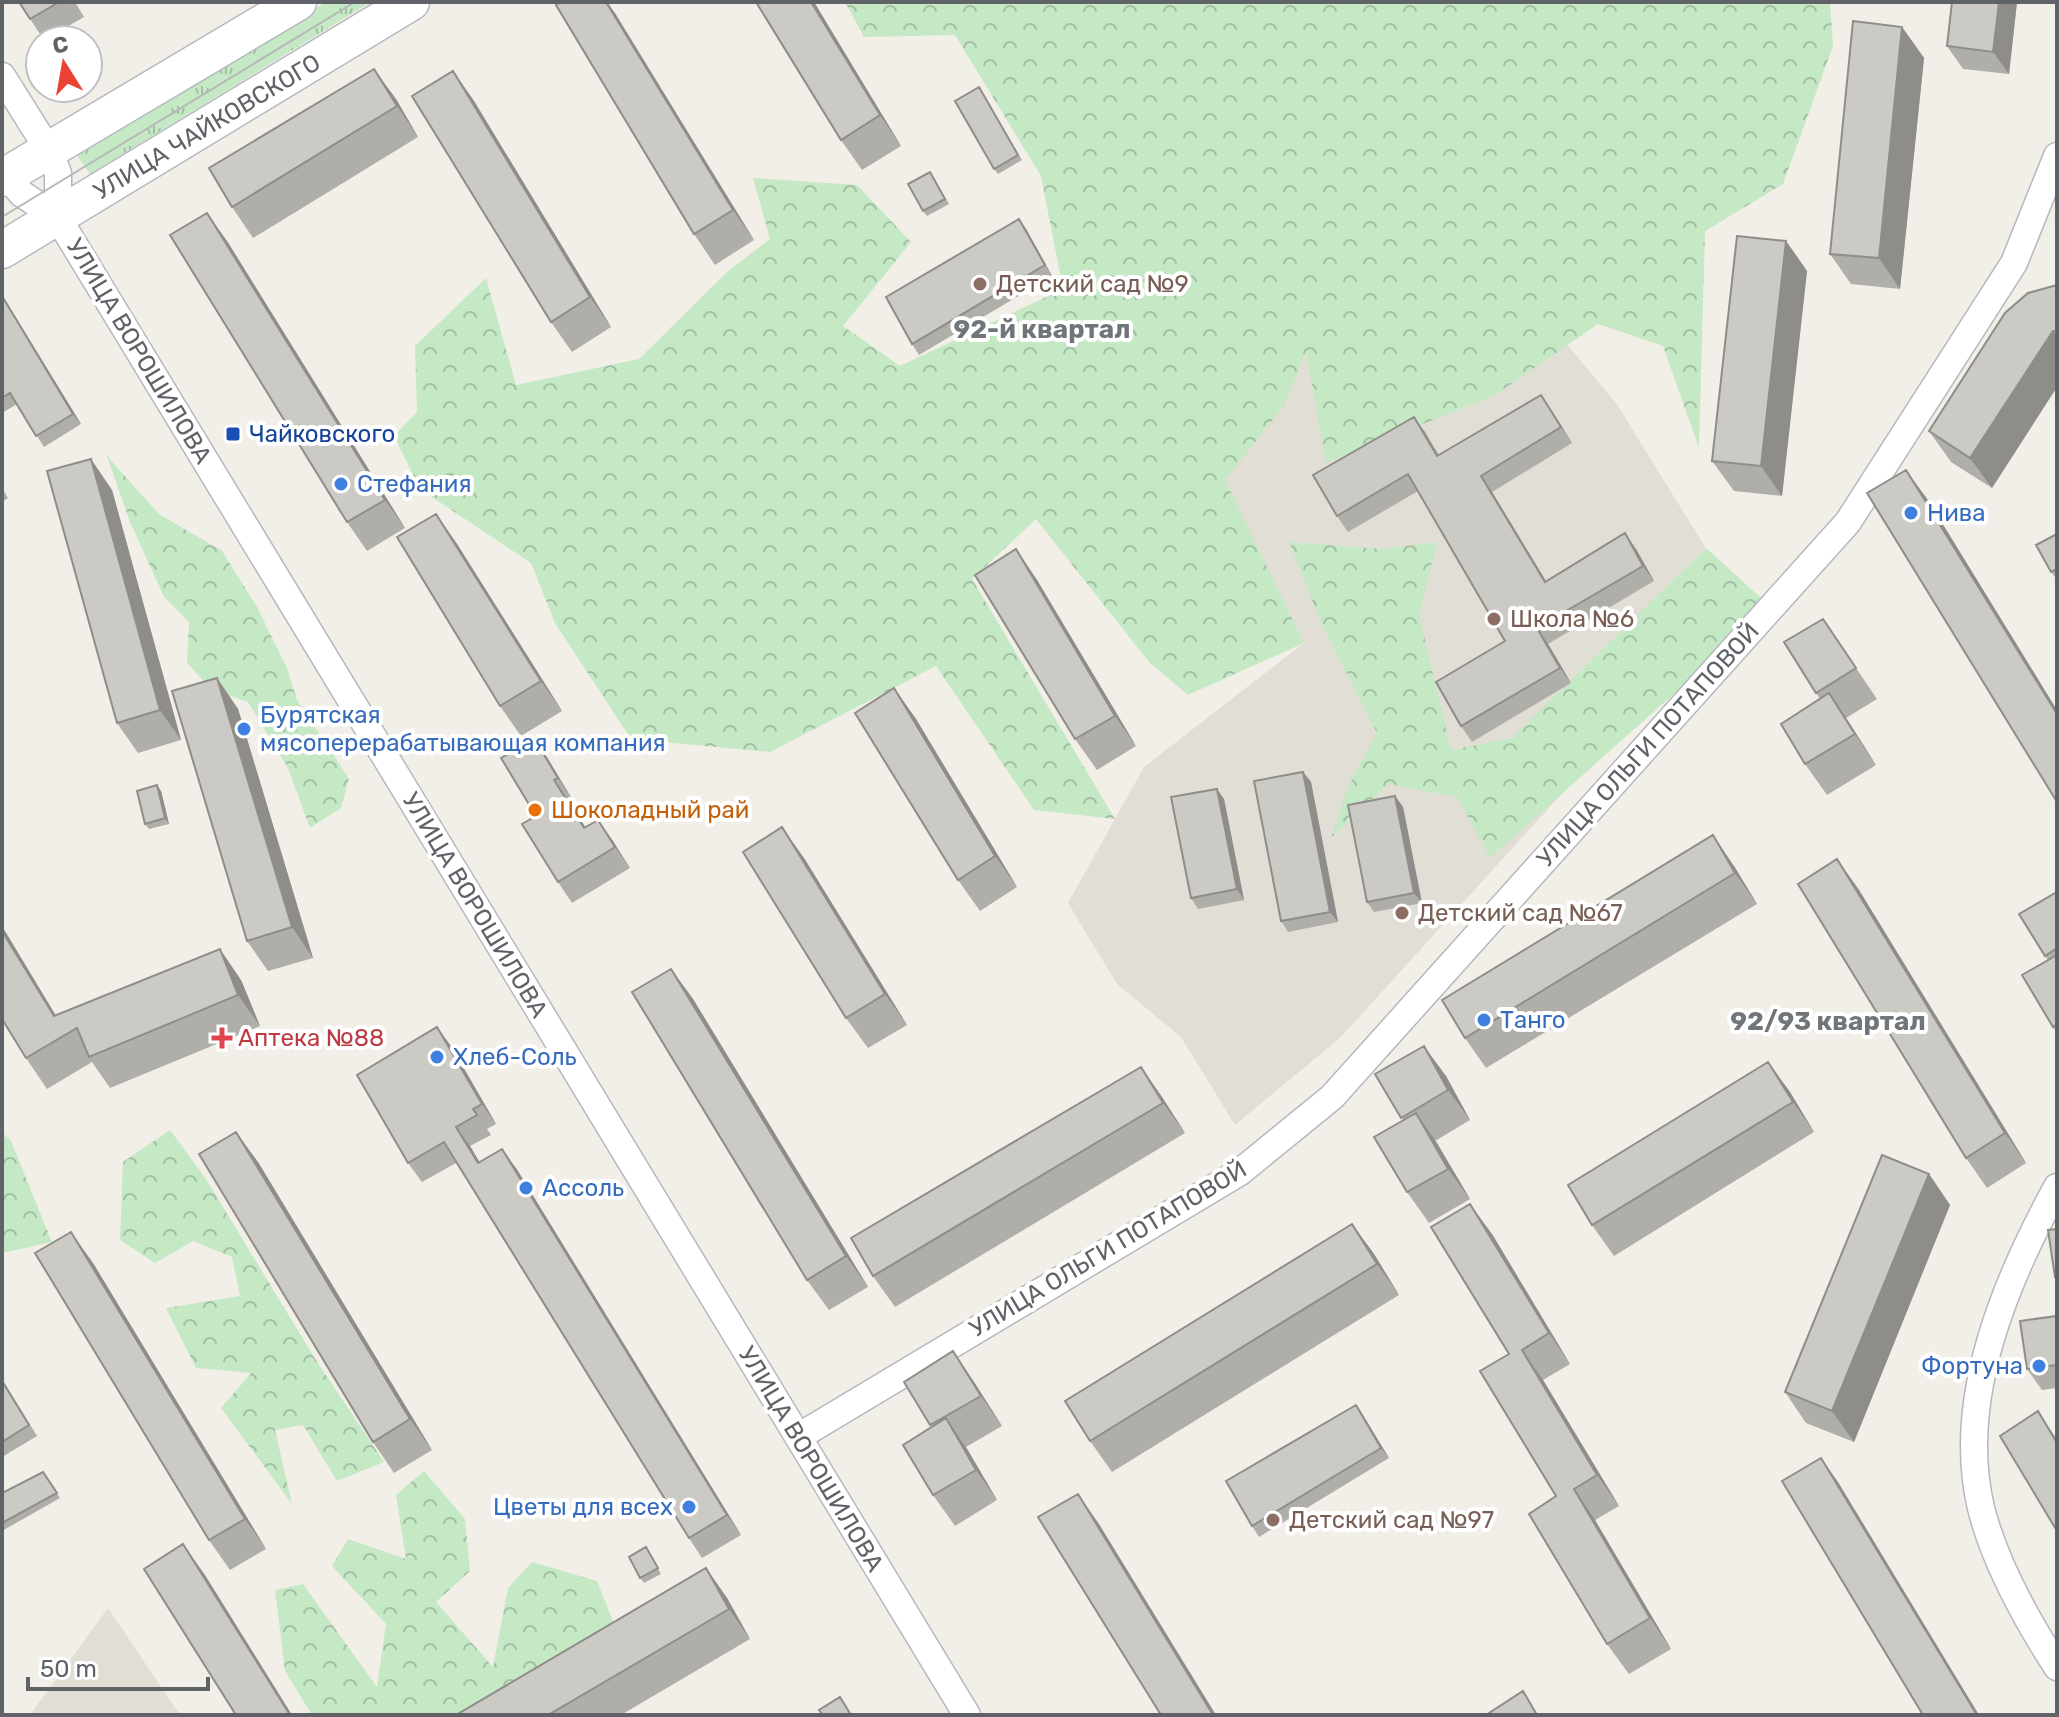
<svg xmlns="http://www.w3.org/2000/svg" width="2059" height="1717" font-family="Rubik,sans-serif">
  <defs>
    <pattern id="grass-tufts" width="24" height="20" patternUnits="userSpaceOnUse" patternTransform="scale(2)"><rect width="24" height="20" fill="#c5e8c5"/><path d="M3 7l-1-3M5 7V3M7 7l1-3M15 17l-1-3M17 17v-4M19 17l1-3" fill="none" stroke="#a3c0a4"/></pattern>
    <pattern id="forest-crowns" width="20" height="18" patternUnits="userSpaceOnUse" patternTransform="scale(2)"><rect width="20" height="18" fill="#c5e8c5"/><path d="M2 6a3 3 0 1 1 6 0M12 15a3 3 0 1 1 6 0" fill="none" stroke="#a3c0a4"/></pattern>
  </defs>
  <rect width="100%" height="100%" fill="#f1efe8"/>
  <path fill="#e1ded6" d="M1487,249L1616,403L1738,600L1341,1037L1235,1125L1181,1037L1117,984L1068,903L1144,767L1304,643L1193,473L1266,429L1245,385Z
    M108,1608L180,1715H30Z"/>
  <path fill="url(#grass-tufts)" d="M326,2H371L90,174L77,156Z"/>
  <path fill="url(#forest-crowns)" d="M845,2H1830L1833,46L1783,184L1705,231L1699,448L1663,346L1598,324L1495,395L1326,463L1306,352L1283,407L1225,480L1304,643L1188,695L1149,662L1036,519L972,579L1115,819L1034,810L936,666L770,752L631,739L555,623L531,563L420,489L394,436L417,412L415,346L486,278L516,385L639,359L727,272L770,239L753,178L857,185L911,242L843,326L900,366L1063,289L1041,176L955,35L864,37Z
    M107,456L159,514L222,551L257,607L287,668L297,700L349,779L341,808L310,828L288,768L248,702L211,689L187,663L189,622L164,597L130,522Z
    M1289,542L1381,549L1437,542L1419,615L1451,750L1512,738L1706,548L1771,607L1490,858L1457,797L1388,784L1331,838L1348,787L1377,733L1321,623Z
    M170,1130L206,1179L314,1357L384,1462L337,1481L303,1425L275,1430L292,1504L221,1408L251,1373L196,1368L166,1308L240,1296L232,1257L193,1241L155,1263L120,1240L123,1162Z
    M2,1132L11,1141L52,1242L2,1253Z
    M424,1471L465,1519L470,1571L436,1602L493,1667L508,1588L532,1562L597,1581L618,1633L477,1715H312L285,1671L275,1590L303,1584L377,1687L386,1624L332,1566L348,1539L406,1559L396,1495Z"/>
  <g fill="none" stroke-linecap="round" stroke-linejoin="round">
    <defs>
      <path id="minor" d="M2,76L49,151L58,173V218
        M2,171L22,194L58,218L967,1715
        M2057,1187C2006,1280 1955,1399 1981,1508C1995,1564 2026,1619 2057,1667
        M798,1437L1240,1172L1332,1097L1848,522L2014,263L2057,156"/>
      <path id="secondary" d="M2,178L298,2
        M2,250L411,2"/>
    </defs>
    <use href="#minor" stroke="#b5b8bc" stroke-width="29"/>
    <use href="#secondary" stroke="#b6babf" stroke-width="39"/>
    <use href="#minor" stroke="#fff" stroke-width="26"/>
    <use href="#secondary" stroke="#fff" stroke-width="36"/>
    <path stroke="#b6b7b8" stroke-width="2" d="M2,217L355,2"/>
  </g>
  <path fill="#afaea9" d="M19,2H75L84,17L44,40Z
    M561,2H607L754,240L715,265L694,234Z
    M814,2L901,146L862,170L841,140Z
    M2017,2L2009,74L1963,69L1947,46Z
    M1902,27L1924,58L1900,289L1851,284L1830,254Z
    M453,71L474,101L611,327L572,352L551,322Z
    M982,93L1022,160L998,174L994,169Z
    M396,99L418,137L253,238L232,207Z
    M930,172L949,204L927,216L923,211Z
    M1026,229L1052,276L919,355L912,344Z
    M227,241L405,528L367,551L347,522Z
    M1786,241L1807,271L1782,496L1734,491L1712,461Z
    M2057,285V387L1992,488L1951,462L1929,431Z
    M2,295L81,424L44,447L17,404L2,413Z
    M1552,411L1572,443L1492,492L1546,581L1636,549L1654,581L1548,644L1571,683L1472,742L1461,726L1505,641L1418,491L1348,532L1337,516L1414,417L1439,455Z
    M2,488L8,498L2,502Z
    M112,490L181,740L138,753L117,723Z
    M436,514L457,544L562,711L521,736L500,706Z
    M2057,534V576L2055,577L2051,572Z
    M1016,549L1037,580L1136,746L1097,770L1075,739Z
    M1823,619L1877,699L1846,718L1876,765L1827,795L1805,764L1820,699L1784,642Z
    M217,678L238,709L313,958L268,971L247,941Z
    M894,688L916,719L1017,887L980,911L958,880Z
    M534,738L548,759L572,799L569,801L585,828L598,820L630,868L572,903L558,882L536,816Z
    M1303,772L1311,782L1338,922L1288,932L1281,921Z
    M161,791L169,824L149,829L145,824Z
    M1395,796L1403,807L1422,903L1374,912L1367,902Z
    M1224,799L1244,900L1198,909L1191,898Z
    M804,858L907,1025L868,1048L846,1018Z
    M1837,859L1859,890L2026,1163L1987,1188L1966,1158Z
    M1734,866L1757,904L1486,1068L1465,1038Z
    M2057,892V1033L2053,1027L2048,960L2045,956Z
    M671,969L693,999L868,1287L829,1310L807,1280Z
    M241,980L260,1026L110,1088L92,1062L47,1089L26,1058L56,1015Z
    M451,1046L496,1124L487,1129L491,1135L470,1146L479,1162L516,1168L741,1535L702,1558L689,1538L456,1163L422,1182L408,1163Z
    M1768,1062L1790,1092L1814,1132L1614,1256L1592,1225Z
    M1141,1067L1162,1097L1185,1133L895,1307L873,1276Z
    M1375,1074L1446,1076L1470,1120L1435,1141L1470,1199L1429,1223L1407,1192L1403,1120Z
    M258,1162L432,1450L394,1473L373,1442Z
    M1929,1174L1950,1205L1854,1442L1806,1423L1785,1392Z
    M1352,1224L1374,1254L1399,1295L1112,1472L1090,1441Z
    M1492,1234L1570,1364L1543,1380L1619,1506L1595,1520L1671,1649L1629,1674L1607,1644L1556,1496L1509,1354Z
    M93,1263L266,1549L230,1570L209,1540Z
    M2057,1316V1388L2042,1390L2027,1369Z
    M953,1351L974,1382L1002,1426L966,1447L997,1500L955,1526L933,1495L932,1427L904,1382Z
    M2,1379L37,1436L2,1457Z
    M1356,1405L1389,1458L1259,1537L1252,1526Z
    M43,1472L60,1498L2,1531V1493Z
    M646,1547L661,1574L644,1583L640,1578Z
    M706,1568L727,1598L750,1639L621,1715H456Z"/>
  <path fill="#8f8d8a" d="M606,2H607L615,13L754,240L733,210Z
    M811,2H814L901,146L880,115Z
    M1999,2H2017L2009,74L1993,52Z
    M1902,27L1924,58L1900,289L1879,258Z
    M374,69L396,99L418,137L397,106Z
    M453,71L474,101L611,327L590,297Z
    M207,213L227,241L405,528L385,500Z
    M1019,219L1026,229L1052,276L1045,265Z
    M1786,241L1807,271L1782,496L1761,466Z
    M2,295L81,424L73,414Z
    M2053,331L2057,337V387L1992,488L1970,458Z
    M1541,395L1552,411L1572,443L1561,427Z
    M1414,417L1425,432L1448,472L1437,456Z
    M91,459L112,490L181,740L160,710Z
    M1906,470L1928,500L2057,710V714Z
    M1481,476L1492,492L1556,598L1545,582Z
    M436,514L457,544L562,711L541,681Z
    M1625,533L1636,549L1654,581L1643,566Z
    M1016,549L1037,580L1136,746L1115,716Z
    M1537,628L1548,644L1571,683L1560,668Z
    M217,678L238,709L313,958L292,927Z
    M894,688L916,719L1017,887L995,856Z
    M1829,693L1850,724L1876,765L1855,734Z
    M534,738L548,759L572,799L558,778Z
    M1303,772L1311,782L1338,922L1330,912Z
    M554,780L569,801L599,849L584,828Z
    M157,785L161,791L169,824L165,818Z
    M1217,789L1224,799L1244,900L1237,889Z
    M1395,796L1403,807L1422,903L1414,893Z
    M598,820L613,841L630,868L615,847Z
    M782,827L804,858L907,1025L885,994Z
    M1713,835L1734,866L1757,904L1735,873Z
    M1837,859L1859,890L2026,1163L2005,1133Z
    M2,926L67,1034L54,1016L2,931Z
    M220,949L241,980L260,1026L238,995Z
    M671,969L693,999L868,1287L846,1256Z
    M437,1027L451,1046L496,1124L482,1104Z
    M1424,1046L1446,1076L1470,1120L1448,1090Z
    M1768,1062L1790,1092L1814,1132L1793,1102Z
    M1141,1067L1162,1097L1185,1133L1163,1103Z
    M1416,1113L1437,1143L1470,1199L1448,1169Z
    M456,1127L470,1146L492,1183L478,1163Z
    M236,1132L258,1162L432,1450L410,1419Z
    M502,1149L516,1168L741,1535L727,1515Z
    M1929,1174L1950,1205L1854,1442L1832,1411Z
    M1470,1204L1492,1234L1570,1364L1549,1333Z
    M1352,1224L1374,1254L1399,1295L1377,1264Z
    M71,1232L93,1263L266,1549L245,1519Z
    M1522,1350L1543,1380L1619,1506L1597,1475Z
    M953,1351L974,1382L1002,1426L981,1396Z
    M1356,1405L1363,1415L1389,1458L1381,1448Z
    M2038,1411L2057,1440V1443Z
    M946,1418L967,1449L997,1500L976,1470Z
    M1821,1458L1838,1482L1979,1715H1977Z
    M1574,1489L1595,1520L1671,1649L1650,1618Z
    M1078,1494L1099,1524L1216,1715H1213Z
    M183,1544L205,1575L292,1715H290Z
    M706,1568L727,1598L750,1639L729,1609Z"/>
  <path fill="#cccac5" stroke="#8f8d8a" stroke-width="2" d="M19,2H59L30,19Z
    M561,2H606L733,210L694,234L556,5Z
    M756,2H811L880,115L841,140Z
    M1952,2H1999L1993,52L1947,46Z
    M1853,21L1902,27L1879,258L1830,254Z
    M374,69L397,106L232,207L209,168Z
    M453,71L590,297L551,322L412,96Z
    M979,87L1018,155L994,169L955,101Z
    M930,172L945,199L923,211L908,184Z
    M207,213L385,500L347,522L170,235Z
    M1019,219L1045,265L912,344L886,297Z
    M1737,236L1786,241L1761,466L1712,461Z
    M2057,285V331H2053L1970,458L1929,431L2005,313L2028,293Z
    M2,296L73,414L36,436L10,393L2,398Z
    M1541,395L1561,427L1481,476L1545,582L1625,533L1643,566L1537,628L1560,668L1461,726L1436,682L1505,641L1408,474L1337,516L1313,475L1414,417L1437,456Z
    M91,459L160,710L117,723L47,471Z
    M1906,470L2057,714V802L1867,493Z
    M436,514L541,681L500,706L397,537Z
    M2057,534V569L2051,572L2036,545Z
    M1016,549L1115,716L1075,739L975,575Z
    M1823,619L1856,668L1816,693L1784,642Z
    M217,678L292,927L247,941L172,691Z
    M894,688L995,856L958,880L855,713Z
    M1829,693L1855,734L1805,764L1781,724Z
    M534,738L558,778L554,780L584,828L598,820L615,847L558,882L522,824L536,816L501,758Z
    M1303,772L1330,912L1281,921L1254,781Z
    M157,785L165,818L145,824L137,791Z
    M1217,789L1237,889L1191,898L1171,797Z
    M1395,796L1414,893L1367,902L1348,805Z
    M782,827L885,994L846,1018L743,852Z
    M1713,835L1735,873L1465,1038L1442,1000Z
    M1837,859L2005,1133L1966,1158L1798,884Z
    M2057,892V948L2045,956L2019,914Z
    M2,931L54,1016L220,949L238,995L89,1057L77,1028L26,1058L2,1019Z
    M2057,955V1024L2053,1027L2022,975Z
    M671,969L846,1256L807,1280L632,992Z
    M437,1027L482,1104L473,1109L477,1115L456,1127L478,1163L502,1149L727,1515L689,1538L444,1142L408,1163L357,1075Z
    M1424,1046L1448,1090L1401,1118L1375,1074Z
    M1768,1062L1793,1102L1592,1225L1568,1185Z
    M1141,1067L1163,1103L873,1276L851,1238Z
    M1416,1113L1448,1169L1407,1192L1374,1137Z
    M236,1132L410,1419L373,1442L199,1154Z
    M1882,1155L1929,1174L1832,1411L1785,1392Z
    M1470,1204L1549,1333L1522,1350L1597,1475L1574,1489L1650,1618L1607,1644L1529,1514L1556,1496L1480,1371L1509,1354L1431,1227Z
    M1352,1224L1377,1264L1090,1441L1065,1401Z
    M2057,1229V1277H2055L2048,1230Z
    M71,1232L245,1519L209,1540L35,1253Z
    M2057,1316V1365L2027,1369L2020,1321Z
    M953,1351L981,1396L930,1425L904,1382Z
    M2,1381L29,1425L2,1442Z
    M1356,1405L1381,1448L1252,1526L1226,1481Z
    M2038,1411L2057,1443V1531L2000,1436Z
    M946,1418L976,1470L933,1495L903,1445Z
    M1821,1458L1977,1715H1923L1782,1481Z
    M43,1472L57,1493L2,1523V1493Z
    M1078,1494L1213,1715H1161L1038,1517Z
    M183,1544L290,1715H236L144,1569Z
    M646,1547L658,1568L640,1578L629,1557Z
    M706,1568L729,1609L548,1715H456Z
    M1523,1691L1537,1715H1486Z
    M840,1697L851,1715H823L819,1710Z"/>
  <g fill="#8d6e63" stroke="#fff" stroke-width="3">
    <circle cx="980" cy="284" r="8"/>
    <circle cx="1494" cy="619" r="8"/>
    <circle cx="1402" cy="913" r="8"/>
    <circle cx="1273" cy="1520" r="8"/>
  </g>
  <rect fill="#1a4fb4" stroke="#fff" stroke-width="3" x="225" y="426" width="16" height="16" rx="4"/>
  <g fill="#3f7fe0" stroke="#fff" stroke-width="3">
    <circle cx="341" cy="484" r="8"/>
    <circle cx="1911" cy="513" r="8"/>
    <circle cx="244" cy="729" r="8"/>
    <circle cx="1484" cy="1020" r="8"/>
    <circle cx="437" cy="1057" r="8"/>
    <circle cx="526" cy="1188" r="8"/>
    <circle cx="2039" cy="1366" r="8"/>
    <circle cx="689" cy="1507" r="8"/>
  </g>
  <circle fill="#e8710a" stroke="#fff" stroke-width="3" cx="535" cy="810" r="8"/>
  <path fill="#e0444e" stroke="#fff" stroke-width="3" d="M218 1026h8v8h8v8h-8v8h-8v-8h-8v-8h8z"/>
  <g text-anchor="middle" dominant-baseline="central" stroke-width="8" stroke-linejoin="round" paint-order="stroke">
    <g font-size="24" fill="#5f6368" stroke="#fff">
      <text transform="translate(207 127) rotate(-31)">УЛИЦА ЧАЙКОВСКОГО</text>
      <text transform="translate(139 351) rotate(59)">УЛИЦА ВОРОШИЛОВА</text>
      <text transform="translate(1648 745) rotate(-48)">УЛИЦА ОЛЬГИ ПОТАПОВОЙ</text>
      <text transform="translate(475 905) rotate(59)">УЛИЦА ВОРОШИЛОВА</text>
      <text transform="translate(1108 1249) rotate(-31)">УЛИЦА ОЛЬГИ ПОТАПОВОЙ</text>
      <text transform="translate(811 1459) rotate(59)">УЛИЦА ВОРОШИЛОВА</text>
    </g>
    <g font-size="24" fill="#785e54" stroke="#fff" text-anchor="start">
      <text x="996" y="284">Детский сад №9</text>
      <text x="1510" y="619">Школа №6</text>
      <text x="1418" y="913">Детский сад №67</text>
      <text x="1289" y="1520">Детский сад №97</text>
    </g>
    <g font-size="24" fill="#164399" stroke="#fff" text-anchor="start">
      <text x="249" y="434">Чайковского</text>
    </g>
    <g font-size="24" fill="#366cbe" stroke="#fff" text-anchor="start">
      <text x="357" y="484">Стефания</text>
      <text x="1927" y="513">Нива</text>
      <text x="260" y="715">Бурятская<tspan x="260" dy="28">мясоперерабатывающая компания</tspan></text>
      <text x="1500" y="1020">Танго</text>
      <text x="453" y="1057">Хлеб-Соль</text>
      <text x="542" y="1188">Ассоль</text>
      <text x="2023" y="1366" text-anchor="end">Фортуна</text>
      <text x="673" y="1507" text-anchor="end">Цветы для всех</text>
    </g>
    <g font-size="24" fill="#c56008" stroke="#fff" text-anchor="start">
      <text x="551" y="810">Шоколадный рай</text>
    </g>
    <g font-size="24" fill="#be3a42" stroke="#fff" text-anchor="start">
      <text x="238" y="1038">Аптека №88</text>
    </g>
    <g font-size="26" font-weight="bold" fill="#70757a" stroke="#fff">
      <text x="1042" y="329">92-й квартал</text>
      <text x="1828" y="1021">92/93 квартал</text>
    </g>
  </g>
  <rect width="2059" height="1717" fill="none" stroke="#5f6368" stroke-width="8"/>
  <g transform="translate(64 64) rotate(349)"><circle r="38" fill="#ffffff" stroke="#bfc1c3" stroke-width="2"/>
  <path d="M0-6L14 30L0 20L-14 30Z" fill="#ea4335"/>
  <text y="-12" font-size="22" font-weight="bold" text-anchor="middle" fill="#5f6368">С</text>
  </g>
  <path d="M28 1677v12h180v-12" fill="none" stroke="#5f6368" stroke-width="4"/>
  <text x="40" y="1677" font-size="24" fill="#5f6368" stroke="#ffffff" stroke-width="6" paint-order="stroke">50 m</text>
</svg>
